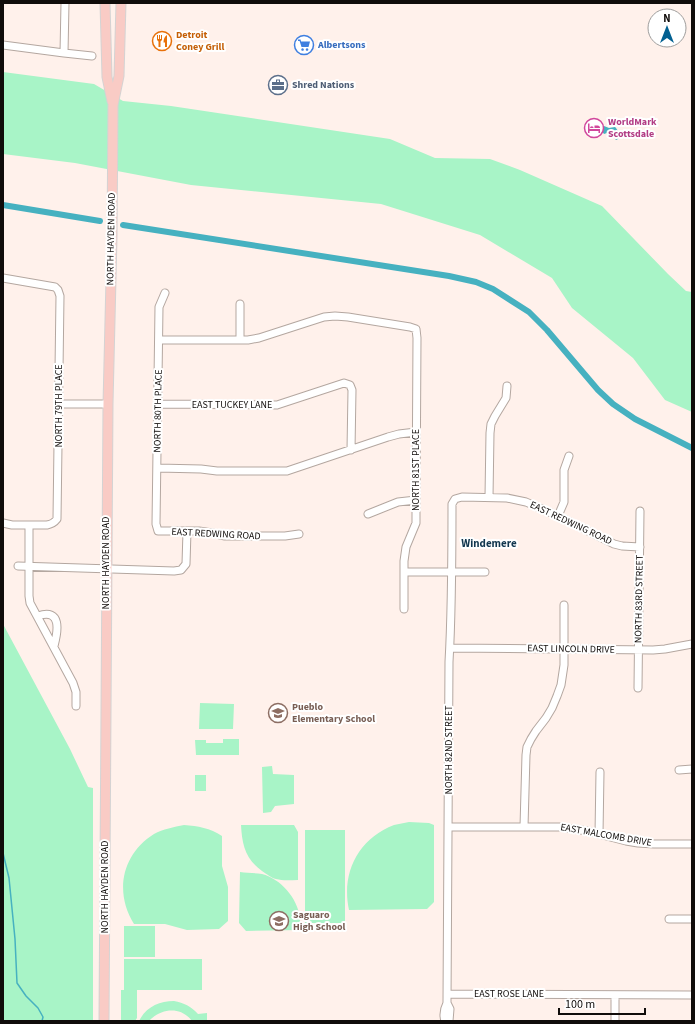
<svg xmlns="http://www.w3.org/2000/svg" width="695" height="1024" font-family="'Source Sans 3',sans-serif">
  <rect width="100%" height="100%" fill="#fff1eb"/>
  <path fill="#a8f4c7" d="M3,72L94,84L123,101L171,106L390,139L435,158L490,159L520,170L602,206L668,274L686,291L692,292V412L665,400L633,358L572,308L552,278L480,235L381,204L191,185L75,163L3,154Z
    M3,624L70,749L88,787L93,788V1021H3Z
    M200,703L234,704L233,729H222V710V729H199Z
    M223,739H239V755H196L195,740H206V743H223Z
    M272,766L273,774L294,775V804L275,806L271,812L263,813L262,767Z
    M195,775H206V791H195Z
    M409,822L429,823L434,825V902L427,909L349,910C341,873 358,839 394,825C399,824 404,823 409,822Z
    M184,825C198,826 210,828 222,836V866L228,887V921L219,929L187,930L165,924H134C114,892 122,854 154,834C163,829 174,827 184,825Z
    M241,825H294L298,832V880C291,880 283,881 276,879C271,878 267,874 262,871C245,859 242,844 241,825Z
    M305,830H345V923H305Z
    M240,872C247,873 255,873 262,874C281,879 297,898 300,917C300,921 300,926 300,930L246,931L239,923Z
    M124,926H155V957H124Z
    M124,959H202V990H137V1018L135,1021H121V990H124Z
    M174,1001C184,1003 191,1006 198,1014L207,1013V1021H192C181,1006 161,1008 149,1021H139C146,1007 159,1001 174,1001Z"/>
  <path fill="#46b1c0" d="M604,126L609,128L615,127C618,130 623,138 616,140L612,135L607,133L604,134L601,130Z"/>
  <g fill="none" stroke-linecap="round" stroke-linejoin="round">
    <path stroke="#46b1c0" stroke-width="1.5" d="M3,853L9,878L15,939L17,983L26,996L38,1008L43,1017L42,1021"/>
    <path stroke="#46b1c0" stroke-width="6" d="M3,205L100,221
      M123,225L449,276L476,282L493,289L529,312L547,330L598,390L613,404L635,419L692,448"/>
    <defs>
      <path id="minor" d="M3,45L64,53L92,56
        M64,53L65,3
        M3,278L55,287L58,290L60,296L57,519C54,523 52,524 47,525H12L3,523
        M165,293L159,307L156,524L158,531H199L212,533L225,536H285L299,534
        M159,340H248L259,338L324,317L335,316L348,317L410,327L416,329L417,338L416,512V523L406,547L404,561V609
        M240,340V304
        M59,404H108
        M158,404L277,405L344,383L350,385L352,390L351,450
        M158,468L201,469L217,471H287L388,437L399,434L416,432
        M489,497L490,433L491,424L495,416L506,398L507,386
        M368,514L398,502L416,500
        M558,516L564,502V470L569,456
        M29,525V596L30,603L73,683L76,692V706
        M18,566L174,571L181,570L186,564L187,531
        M404,572H485
        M38,616C62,608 58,631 54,646
        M450,648L653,650L665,649L692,644
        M638,688L640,511
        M679,770L692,769
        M448,827H561L587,831L626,841L638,843L654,844H692
        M524,827L526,755L527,747L531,739L536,731L546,718L552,708L557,696L561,685L564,665V605
        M599,834L600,772
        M669,919H692
        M447,994L692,995
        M447,1003L450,1009L449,1021
        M445,1021C443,1015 444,1009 447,1003L449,662C452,609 452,557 452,504L455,499L462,497L507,498L526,502L558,516L614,544L622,546L640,547
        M615,1021V995"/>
      <path id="major" d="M105,3L107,77L112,101
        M104,1021L108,404L112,237L113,105L119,76L121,3"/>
    </defs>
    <use href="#minor" stroke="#b4a7a0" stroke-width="9"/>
    <use href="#major" stroke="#d4d3d3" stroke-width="11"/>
    <use href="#minor" stroke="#fff" stroke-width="7"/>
    <use href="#major" stroke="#f9cbc5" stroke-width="9"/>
  </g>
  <defs>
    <symbol id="restaurant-ring" viewBox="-11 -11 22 22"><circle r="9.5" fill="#fff" stroke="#e8710a" stroke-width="1.5"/><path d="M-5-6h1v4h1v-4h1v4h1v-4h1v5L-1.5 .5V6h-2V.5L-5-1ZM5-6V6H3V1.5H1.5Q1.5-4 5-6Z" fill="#e8710a"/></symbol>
    <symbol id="supermarket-ring" viewBox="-11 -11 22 22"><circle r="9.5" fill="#fff" stroke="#3f7fe0" stroke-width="1.5"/><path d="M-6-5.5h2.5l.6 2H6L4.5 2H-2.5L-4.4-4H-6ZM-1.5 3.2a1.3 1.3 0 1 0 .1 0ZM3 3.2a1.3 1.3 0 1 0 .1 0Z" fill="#3f7fe0"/></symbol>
    <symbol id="office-ring" viewBox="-11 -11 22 22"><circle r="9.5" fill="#fff" stroke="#5c6f8a" stroke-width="1.5"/><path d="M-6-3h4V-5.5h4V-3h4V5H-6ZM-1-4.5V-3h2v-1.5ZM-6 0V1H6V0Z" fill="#5c6f8a"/></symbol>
    <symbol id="hotel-ring" viewBox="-11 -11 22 22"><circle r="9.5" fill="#fff" stroke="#d1479c" stroke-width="1.5"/><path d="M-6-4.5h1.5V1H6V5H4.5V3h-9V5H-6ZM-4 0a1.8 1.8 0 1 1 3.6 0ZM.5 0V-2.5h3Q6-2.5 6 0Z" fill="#d1479c"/></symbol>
    <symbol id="school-ring" viewBox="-11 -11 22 22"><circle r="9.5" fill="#fff" stroke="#8d6e63" stroke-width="1.5"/><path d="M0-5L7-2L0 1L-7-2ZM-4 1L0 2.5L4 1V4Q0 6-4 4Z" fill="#8d6e63"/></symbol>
  </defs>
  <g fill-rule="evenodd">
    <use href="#restaurant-ring" x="151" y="30" width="22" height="22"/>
    <use href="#supermarket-ring" x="293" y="34" width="22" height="22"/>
    <use href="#office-ring" x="267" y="74" width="22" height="22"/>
    <use href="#hotel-ring" x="583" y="117" width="22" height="22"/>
    <use href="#school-ring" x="267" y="702" width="22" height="22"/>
    <use href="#school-ring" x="268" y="910" width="22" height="22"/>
  </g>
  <g text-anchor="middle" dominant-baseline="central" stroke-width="4" stroke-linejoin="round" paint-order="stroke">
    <g font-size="10" font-weight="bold" fill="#c56008" stroke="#fff" text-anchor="start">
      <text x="176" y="35">Detroit<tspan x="176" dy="12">Coney Grill</tspan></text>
    </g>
    <g font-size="10" font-weight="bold" fill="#366cbe" stroke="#fff" text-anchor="start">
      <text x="318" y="45">Albertsons</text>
    </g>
    <g font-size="10" font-weight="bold" fill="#4e5e75" stroke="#fff" text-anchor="start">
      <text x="292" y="85">Shred Nations</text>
    </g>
    <g font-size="10" font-weight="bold" fill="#b23c85" stroke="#fff" text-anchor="start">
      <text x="608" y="122">WorldMark<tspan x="608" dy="12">Scottsdale</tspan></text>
    </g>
    <g font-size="10" fill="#100c0a" stroke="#fff">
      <text transform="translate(111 239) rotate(-89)">NORTH HAYDEN ROAD</text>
      <text x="232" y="405">EAST TUCKEY LANE</text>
      <text transform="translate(59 406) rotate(-90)">NORTH 79TH PLACE</text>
      <text transform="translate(158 411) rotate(-89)">NORTH 80TH PLACE</text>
      <text transform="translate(416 470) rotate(-90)">NORTH 81ST PLACE</text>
      <text transform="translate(571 523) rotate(25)">EAST REDWING ROAD</text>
      <text transform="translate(216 534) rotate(3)">EAST REDWING ROAD</text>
      <text transform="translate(106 563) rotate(-90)">NORTH HAYDEN ROAD</text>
      <text transform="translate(639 599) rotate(-89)">NORTH 83RD STREET</text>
      <text transform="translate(571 649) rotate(1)">EAST LINCOLN DRIVE</text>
      <text transform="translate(449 750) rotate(-90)">NORTH 82ND STREET</text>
      <text transform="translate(606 835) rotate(10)">EAST MALCOMB DRIVE</text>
      <text transform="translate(105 887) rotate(-90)">NORTH HAYDEN ROAD</text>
      <text x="509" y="994">EAST ROSE LANE</text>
    </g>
    <g font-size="10" font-weight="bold" fill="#785e54" stroke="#fff" text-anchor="start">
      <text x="292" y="707">Pueblo<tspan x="292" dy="12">Elementary School</tspan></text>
      <text x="293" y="915">Saguaro<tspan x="293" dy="12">High School</tspan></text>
    </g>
    <g font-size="11" font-weight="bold" fill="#12374f" stroke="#fff">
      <text x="489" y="543">Windemere</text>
    </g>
  </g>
  <rect width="695" height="1024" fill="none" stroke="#100c0a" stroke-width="8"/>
  <g transform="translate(667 28)"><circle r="19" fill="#ffffff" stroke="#9f9e9d"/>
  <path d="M0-3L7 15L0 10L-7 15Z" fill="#026091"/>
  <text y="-6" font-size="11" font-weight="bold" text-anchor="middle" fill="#100c0a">N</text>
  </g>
  <path d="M559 1008v6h86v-6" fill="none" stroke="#100c0a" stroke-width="2"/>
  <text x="565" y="1008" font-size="12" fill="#100c0a" stroke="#ffffff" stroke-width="3" paint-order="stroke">100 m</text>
</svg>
